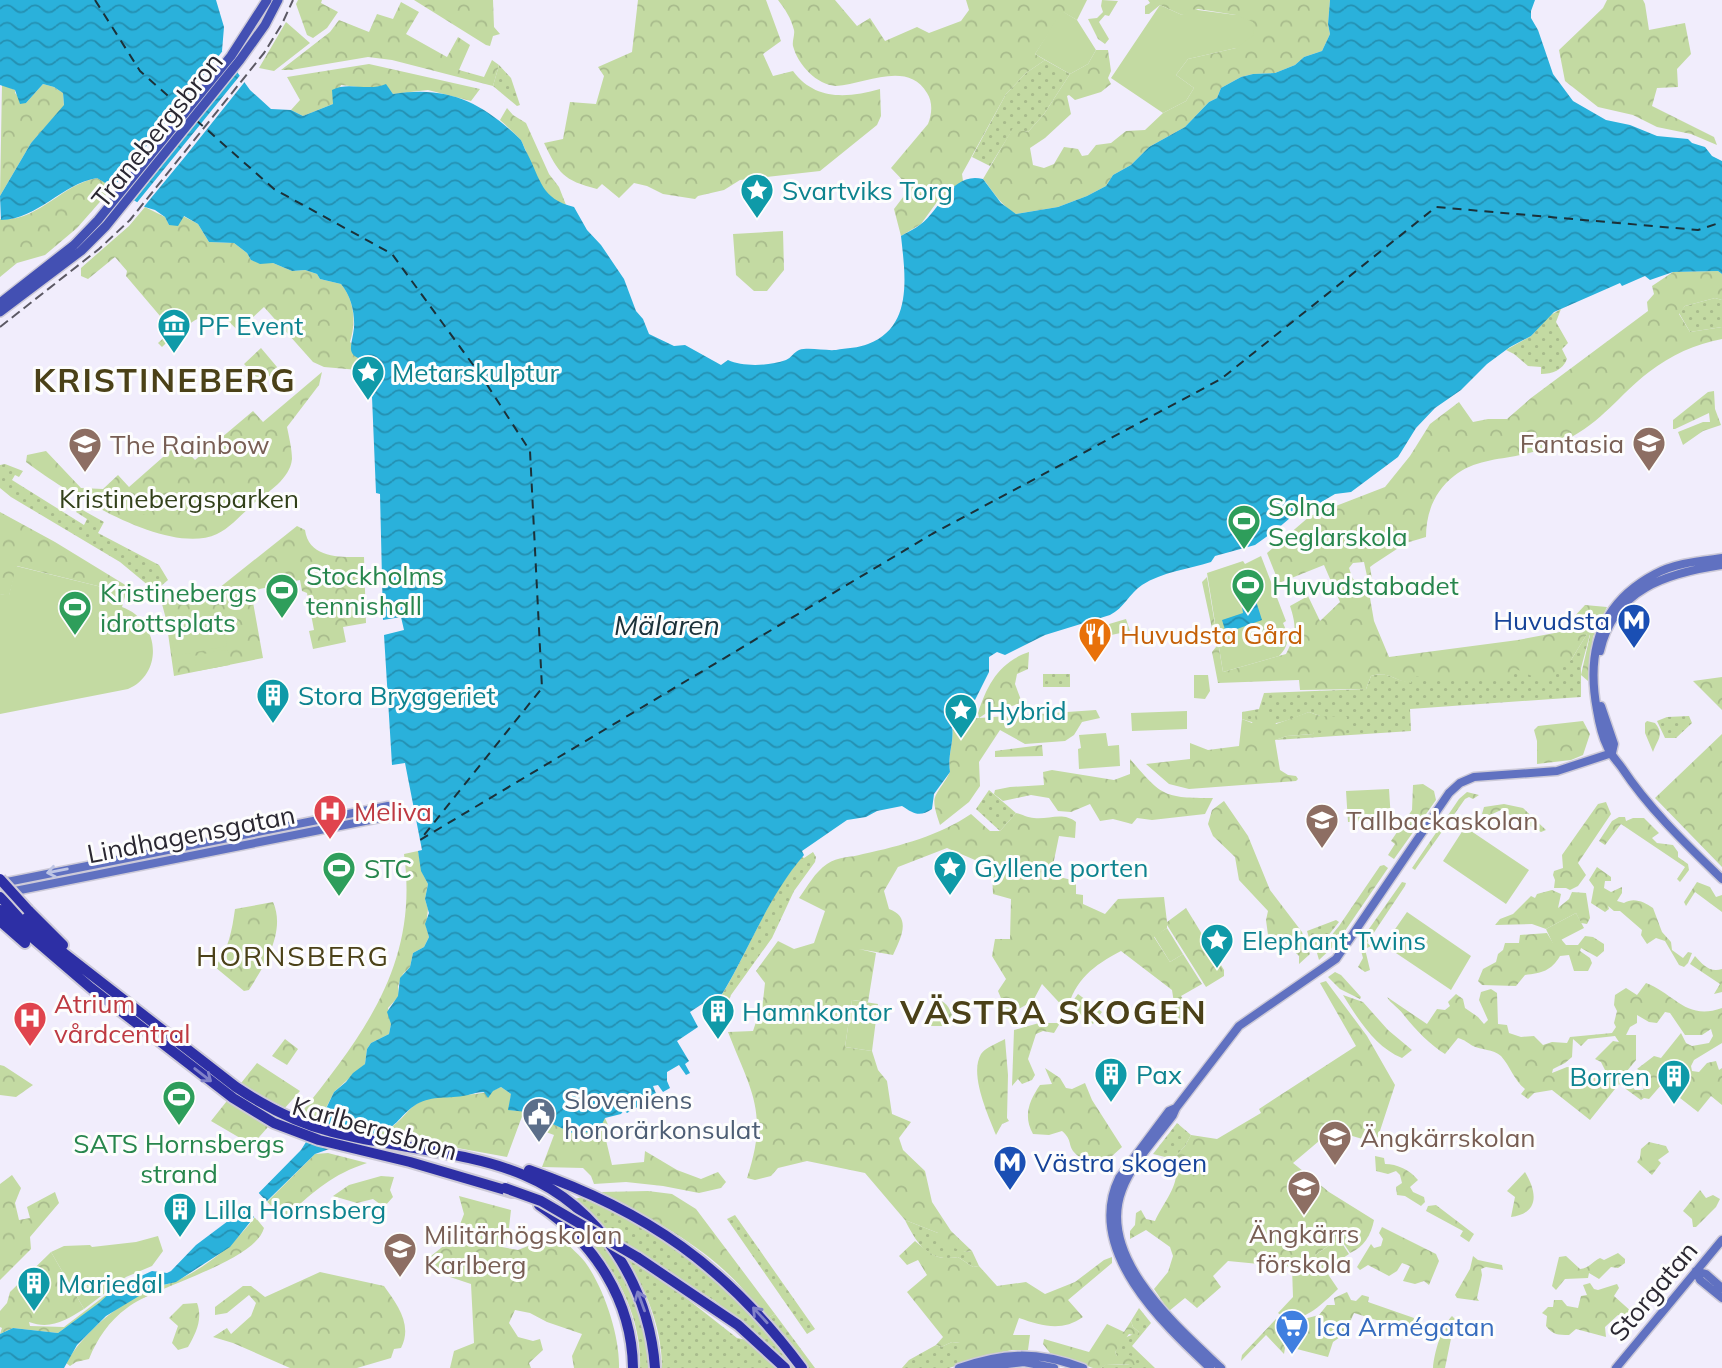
<svg xmlns="http://www.w3.org/2000/svg" width="1722" height="1368" font-family="Mulish,sans-serif">
  <defs>
    <pattern id="grass-dots" width="8" height="8" patternUnits="userSpaceOnUse" patternTransform="scale(1.75)"><rect width="8" height="8" fill="#c3daa2"/><path d="M2 2h.1M6 6h.1" fill="none" stroke="#a8bb8c" stroke-width="1.8" stroke-linecap="round"/></pattern>
    <pattern id="forest-crowns" width="20" height="18" patternUnits="userSpaceOnUse" patternTransform="scale(1.75)"><rect width="20" height="18" fill="#c3daa2"/><path d="M2 6a3 3 0 1 1 6 0M12 15a3 3 0 1 1 6 0" fill="none" stroke="#a8bb8c"/></pattern>
    <pattern id="water-waves" width="16" height="10" patternUnits="userSpaceOnUse" patternTransform="scale(1.75)"><rect width="16" height="10" fill="#2ab1db"/><path d="M0 5q4-4 8 0t8 0" fill="none" stroke="#2490b2"/></pattern>
  </defs>
  <rect width="100%" height="100%" fill="#f1edfc"/>
  <path fill="url(#grass-dots)" d="M1045,60L1070,74L1044,114L1028,132L1013,129L990,166L972,157L1006,94L1026,73Z
    M499,65L511,78L520,105L517,106L493,86Z
    M1715,298L1722,300V327L1690,332L1679,313L1685,306Z
    M1561,309L1556,322L1568,343L1562,349L1567,359C1563,370 1552,374 1541,374V367L1528,366L1514,354L1506,350L1531,336L1549,316Z
    M5,464L23,471L19,477L15,475L12,480L84,525L87,519L76,512L79,508L104,522L98,533L159,565L168,580L155,591L120,562L11,497L0,488V465Z
    M1587,634H1590L1581,668V697L1410,709L1411,731L1275,740L1287,736L1313,734L1320,716L1309,712C1284,722 1269,729 1242,719V712L1259,709L1264,693L1366,689L1371,676C1391,671 1392,681 1411,682L1412,676L1571,660Z
    M1043,674H1070V687H1043Z
    M1689,716L1692,723L1676,738H1665L1657,721L1667,717Z
    M989,790L1016,813L1000,831L976,809Z
    M813,852L816,857L815,862L794,891L772,938L731,995L723,1016L722,1029L712,1010C746,961 763,902 802,857L804,858Z
    M1336,920L1339,922L1319,947L1312,948L1307,931Z
    M1177,1123L1191,1135L1185,1146L1173,1159L1153,1154Z
    M585,1196L654,1232L722,1283L765,1326L798,1368H791L760,1337L715,1301L612,1237L575,1199Z
    M735,1215L815,1329L807,1334L727,1219Z
    M905,1220L938,1233L965,1252L972,1251L979,1266L973,1267L958,1257C929,1263 917,1244 905,1220Z
    M578,1228C587,1233 600,1238 607,1245C635,1278 645,1327 651,1368H640C642,1315 614,1265 578,1228Z
    M624,1256L667,1283L737,1338L747,1340L777,1368H662C662,1328 646,1288 624,1256Z
    M1139,1308L1151,1323L1132,1346L1155,1368H1101L1106,1364L1130,1365L1117,1356L1115,1352L1124,1338L1139,1332L1133,1327L1131,1321Z
    M775,1314L815,1368H809L788,1339L768,1318Z
    M952,1342L960,1343L963,1359L996,1353L949,1368H902L909,1360L936,1345L941,1347Z"/>
  <path fill="url(#forest-crowns)" fill-rule="evenodd" d="M298,0H322L321,3L338,12L327,28L313,38L307,35L296,4Z
    M414,0H493L494,27L500,34L493,36L490,46L486,45Z
    M638,0H766L781,41L763,54L773,76L793,71C815,101 848,98 880,89L881,116L877,125L820,171L740,180L724,190L698,196L695,199L663,194L647,186L634,183L619,198L602,184L597,189C563,180 559,174 544,143L563,139L570,102L596,104L604,76L598,67L632,52Z
    M778,0H835L857,26L870,18L885,41L917,27L929,33L961,21L969,10L966,0H1087L1077,20L1063,12L1035,54L1045,60L1026,73L1006,94L962,174L963,181L937,202L921,224L901,236L894,209L910,188L891,168L928,124C932,114 933,102 927,93C908,60 865,84 836,86C817,85 798,65 793,46C792,41 795,35 794,30C791,18 785,9 778,0Z
    M1102,0L1118,1L1109,16L1105,15L1099,22L1109,39L1105,44L1098,39L1088,19L1097,18L1103,12L1101,6Z
    M1148,0H1330L1328,24L1330,34L1322,51L1304,57L1295,65L1275,73L1253,74L1241,77L1221,88L1217,98L1209,102L1185,127L1149,147L1131,165L1113,175L1106,186L1087,196L1058,207L1016,214C1001,206 993,191 983,179L1013,128L1028,132L1044,114L1070,74L1088,64L1096,50H1108L1111,71L1108,78L1111,84L1101,92L1075,100L1069,95L1067,96L1071,114L1045,138L1030,148L1033,165L1044,168L1054,164L1064,147L1078,149L1082,156L1088,155L1096,145L1111,143L1126,131L1145,130L1163,113L1186,101L1194,88L1176,75L1188,59L1236,48V15L1198,9L1182,15L1160,5L1149,14H1145V6L1150,3Z
    M1607,0H1643L1645,4L1649,30L1685,23L1691,54L1677,69L1678,87L1657,88L1652,106L1714,137L1717,145L1691,134L1657,127L1633,115L1598,107L1565,81L1559,50L1603,8Z
    M401,2L419,12L406,34L447,57L458,37L470,45L459,70L484,77L492,60L499,65L493,86L392,60L368,57L291,70H281L330,32L339,20L369,32L377,14L393,19Z
    M286,22L310,43L274,71L259,68Z
    M369,64L480,89L471,101L428,90L393,94L386,85L376,89L341,85L333,104L303,116L291,110L300,100L287,77Z
    M2,84L15,90V93L19,97L20,103H26L43,84L54,87L63,93L64,106L31,143L0,196Z
    M507,108L513,115L526,123L549,174L559,187L566,205C541,199 534,169 525,149C524,147 522,141 520,139C514,133 507,126 500,120Z
    M97,178L113,187L77,228L45,255L17,263L0,277V219C37,223 62,184 97,178Z
    M145,207L165,217L169,225L183,216L198,224L209,242L234,243L247,253L251,260L260,263H273L292,271L305,270L317,274L320,279L341,284C355,301 356,323 350,342L370,361V371L324,367L313,362L264,307L238,331C209,297 186,327 162,347L158,343L167,335L166,323L126,276L127,271L115,257L88,279L81,276V268L129,226Z
    M783,231L784,270L767,291H754L736,275L733,234Z
    M1718,271L1722,274V300L1715,298L1685,306L1679,314L1690,332L1722,327V339C1695,344 1671,355 1649,372C1619,395 1602,422 1566,440C1552,447 1536,452 1520,455C1497,460 1474,460 1454,476C1435,491 1426,512 1426,537L1406,543L1374,564L1370,567L1372,579L1367,576L1364,562L1353,563L1349,568L1352,577L1361,591L1369,592L1374,621L1389,657L1518,640L1560,632L1585,605L1607,607L1593,637L1588,681L1581,675L1590,635L1587,634L1571,660L1543,681L1514,668L1505,677L1449,681L1413,676L1411,683C1393,681 1390,671 1371,676L1366,689L1300,690L1299,680L1218,683L1212,652L1216,647L1202,582L1207,577L1223,672L1286,654C1296,635 1297,627 1290,606L1308,596L1320,621L1340,602L1324,565L1279,583L1267,553L1310,516L1385,487L1410,456L1430,424L1459,402L1473,422L1488,419H1507L1531,398L1648,311L1647,302L1654,294L1652,286L1673,272Z
    M261,348L277,367V371L261,382L244,364Z
    M322,372L319,385L287,427C289,437 292,449 292,459C290,479 268,492 254,503C243,513 230,528 217,534C167,557 65,491 26,462L27,455L46,451L81,488L103,489L118,475L129,487L179,443L195,460L253,411L263,422Z
    M1714,391L1715,409L1721,425L1703,431L1683,445L1678,432L1703,422H1710L1709,413L1675,429H1673V420L1708,392Z
    M0,512L55,542L127,586L126,593L17,566L9,596L0,594Z
    M297,526L305,530C309,559 341,557 364,557L366,623L343,627L346,642L313,649L309,631L314,630L307,593L302,591L300,580L251,591L263,658L174,676L166,619L162,604L175,593L204,600Z
    M1029,652L1028,669L1017,674L1015,684L1021,700L1019,704L985,714L979,718L1096,710L1100,718L1082,722L1074,735L1065,741L1025,744L1000,730L979,762L980,786L969,802L940,825C929,792 935,800 950,772C947,752 956,740 951,721L955,718H979L978,713C987,685 999,662 1029,652Z
    M1722,677V710L1693,681Z
    M1309,712L1320,716L1347,717L1346,735H1332L1316,729L1313,734L1287,736L1275,740L1280,770L1288,775L1296,776L1298,779L1296,781L1189,789L1169,784L1146,764L1190,759V743L1208,750L1239,746L1242,719L1252,723L1257,713L1272,716L1276,724Z
    M1583,721L1590,734L1583,755L1571,760L1537,764V741L1534,730L1538,726Z
    M1647,721L1655,723C1665,735 1657,740 1653,752L1645,733V723Z
    M1722,734V867L1655,798Z
    M1042,745L1043,756L995,757V751Z
    M1130,759C1162,796 1163,798 1213,798L1205,814L1152,820L1137,818L1132,824L1113,819L1100,821L1090,804L1071,812L1058,811L1049,798L1031,795L1003,801L994,794L995,790L1010,787L1044,785L1043,772L1052,770L1114,780L1130,774Z
    M1423,784L1434,791L1436,800L1394,859L1388,855L1395,844L1391,841L1412,810L1413,785Z
    M1467,792L1479,795L1473,799L1469,797L1465,799L1417,867L1415,870L1412,868L1459,799Z
    M1224,801L1248,836L1270,890L1302,932L1310,954L1299,964V956L1285,942L1268,935L1266,920L1268,911L1239,880L1235,857L1213,836L1208,824L1212,810Z
    M1606,802L1611,814L1578,863L1586,875L1578,886L1570,890L1566,888H1554L1555,880L1553,875L1554,871L1563,868L1562,855L1598,804Z
    M1504,804L1523,808L1546,830L1541,832L1501,810L1486,817L1482,814L1484,807Z
    M1016,813C1022,814 1028,818 1034,818C1048,820 1063,811 1076,822L1075,838L1059,836L1051,875L1076,881V894L1083,895V904L1105,914L1118,899L1164,897L1167,922L1186,908L1224,970V976L1206,987L1167,925V928L1154,937L1170,962L1183,954L1202,984L1181,996L1192,1013L1187,1024L1176,1016L1172,990L1121,951C1093,966 1075,979 1067,1011L1042,984L1033,1001L1008,1015L998,991L1006,979L992,956L995,939H1010L1011,899L993,894L992,872L975,860L947,848L898,867L884,891L889,909C912,917 901,938 893,955L859,949L876,953L868,1002L852,1000L845,1047L872,1051L878,1070L887,1081L892,1114L911,1122L899,1138L903,1150L925,1171L932,1202L951,1231L972,1251L965,1252L938,1242V1233L905,1220L865,1173L807,1161L778,1168L771,1176L755,1180L747,1178C769,1112 751,1091 728,1032L753,1031L763,1001L765,983L756,971L778,941L794,949L814,943L825,911L799,898C807,887 815,872 827,864C838,856 850,858 863,854C901,846 940,835 971,814L990,831H1000Z
    M1619,817H1625L1626,821L1633,818H1644L1659,833L1652,838L1657,843L1673,845L1678,852V857L1688,864L1689,870L1680,882L1677,879L1685,867L1621,824L1605,845L1599,841L1612,821Z
    M418,851L423,874L428,884L425,899L428,909L426,926L429,937L424,947L413,953L410,967L403,974L398,986L399,996L388,1008L391,1024L389,1034L371,1043L367,1049L365,1064L334,1092L320,1120L301,1113C365,1033 419,962 404,854Z
    M1384,865L1388,868L1336,944L1319,960L1317,953L1339,926L1380,866Z
    M1597,867L1611,877V881H1605L1604,888L1611,892L1622,887V893L1617,901L1624,903C1634,897 1644,902 1653,908L1662,932L1671,942L1672,950L1683,958L1688,952L1692,953L1688,963L1684,967L1679,965L1665,941L1656,938L1647,944L1641,935L1642,930L1620,911H1614L1608,906L1609,909L1605,912L1591,903L1594,887L1589,880Z
    M1402,882L1406,883L1405,886L1367,943L1371,946L1365,949L1370,970L1365,972L1358,967L1363,958L1359,943Z
    M1697,882L1710,887L1716,897L1722,895V912L1695,892L1686,906L1684,902Z
    M1552,890L1561,894L1558,908L1569,899L1572,892L1586,893L1590,918L1587,924L1581,923L1576,913L1546,929L1532,924L1495,925L1500,919L1513,914L1531,896L1535,898L1537,894Z
    M273,902C286,931 265,965 249,990L244,991L215,967C229,949 232,930 235,909Z
    M1547,933L1553,943L1561,939L1566,945H1578L1585,936L1593,937L1604,944V951L1597,957L1581,948L1580,951L1590,958L1592,963L1588,971H1574L1569,955L1560,956C1551,971 1542,973 1525,975L1516,986L1482,985L1478,981L1483,969L1496,962L1498,954L1503,950L1505,943H1519L1520,935Z
    M1695,956C1703,965 1710,973 1722,969V992L1714,994L1720,984L1690,964Z
    M1335,972L1341,975L1361,997L1360,999L1340,989L1328,977Z
    M1326,981L1367,1036L1395,1085L1376,1143L1332,1130L1293,1163L1329,1192L1374,1220C1371,1235 1364,1247 1350,1253L1340,1238L1315,1255L1338,1289C1324,1302 1297,1331 1278,1313L1293,1297L1292,1267L1228,1261L1213,1276L1221,1287L1197,1308L1185,1298L1169,1311L1154,1289L1168,1272L1173,1256L1170,1247L1146,1230L1130,1239V1231L1135,1225L1136,1213L1141,1210L1146,1219L1155,1221C1164,1200 1184,1182 1173,1159L1185,1146L1191,1135L1217,1139L1261,1113L1259,1109L1356,1046L1320,983Z
    M1646,983C1675,994 1686,1021 1722,1008V1043L1694,1060L1691,1066L1692,1071L1699,1072L1707,1063L1716,1061L1719,1070L1722,1068V1105L1711,1096L1698,1112L1662,1084L1649,1099L1644,1098L1641,1100L1619,1084L1590,1120L1552,1090L1534,1093L1528,1099L1521,1094L1525,1089C1514,1080 1510,1066 1501,1056C1493,1049 1481,1050 1473,1046C1468,1043 1465,1040 1458,1038L1445,1054C1430,1045 1414,1028 1403,1014C1398,1007 1391,1004 1387,997L1427,1024L1437,1009L1445,1010L1450,1006L1448,1002L1456,994L1463,999L1465,1008L1478,1017L1484,1024L1488,1020L1479,1000L1481,992L1491,989L1497,993L1498,1024L1507,1025L1509,1033L1521,1037L1534,1036L1543,1045L1552,1042L1567,1043L1570,1037L1612,1033L1616,1027L1614,1023L1617,1011L1614,1005L1615,995L1626,988L1637,995ZM1665,1012L1670,1013L1685,1035H1702L1711,1029L1713,1036L1709,1043L1692,1046L1686,1043L1681,1033L1661,1058L1654,1056L1637,1069L1643,1072L1647,1080L1643,1090H1635L1632,1086L1636,1078L1627,1071L1636,1060V1035H1626L1630,1027L1637,1023V1015L1649,1022L1657,1023ZM1615,1036L1619,1042L1613,1041L1595,1059L1601,1062L1605,1070L1599,1078L1594,1076L1580,1079L1575,1075V1068L1567,1067L1552,1073L1553,1069L1565,1063L1572,1057L1573,1039L1581,1046L1588,1039Z
    M1343,995L1363,1002L1388,1030L1412,1050L1402,1058C1375,1047 1358,1019 1343,995Z
    M933,998C946,1001 950,1007 953,1019L944,1026H928Z
    M1039,1023H1060L1054,1033L1043,1031L1036,1034L1028,1059L1035,1075L1032,1080L1022,1084L1018,1079L1012,1086L1014,1030Z
    M285,1039L298,1049L287,1065L272,1056Z
    M1005,1039L1008,1075L1007,1118L1009,1121L1002,1124L996,1135C988,1115 969,1074 981,1054C986,1047 998,1043 1005,1039Z
    M257,1063L300,1091L252,1145L211,1121Z
    M0,1065L4,1066L33,1085L16,1097L0,1095Z
    M1045,1068L1060,1078L1066,1088L1072,1089L1085,1083L1092,1100L1122,1147L1112,1156L1093,1165C1086,1161 1078,1157 1073,1151C1068,1143 1072,1140 1062,1131L1049,1135L1033,1134C1023,1116 1029,1101 1040,1085L1052,1084Z
    M501,1087L511,1094L509,1110L524,1111L507,1157L375,1133C399,1131 405,1107 424,1100C445,1092 478,1099 501,1087Z
    M530,1113L572,1133H581L605,1118L612,1134L605,1136L612,1165L644,1162L645,1151L677,1170L701,1179L718,1172L726,1182L721,1188L699,1193L663,1186L626,1182L594,1184L591,1176L583,1168L542,1167L554,1135L527,1125Z
    M1649,1142L1666,1146L1669,1152L1658,1160L1661,1163L1652,1175L1637,1162L1640,1158L1641,1149Z
    M328,1153L367,1163C333,1174 314,1191 288,1215L279,1213L267,1202L315,1154Z
    M1375,1156L1384,1158L1385,1164C1397,1164 1410,1170 1418,1180L1410,1187L1413,1192L1424,1197L1425,1202L1421,1206L1405,1196L1397,1195L1396,1187L1402,1183L1400,1175L1396,1171L1388,1174L1376,1171Z
    M1525,1172C1537,1192 1540,1213 1511,1217L1515,1197L1507,1191Z
    M12,1175L21,1188L15,1203L19,1220L30,1218L27,1207L55,1192L59,1203L30,1237L31,1249L0,1280V1184Z
    M381,1176L394,1177L390,1190L393,1197L384,1207L373,1199L357,1203L333,1196L349,1185Z
    M1700,1190L1706,1198L1713,1195L1720,1199L1716,1207L1696,1227H1693L1692,1219L1683,1211Z
    M648,1191L672,1194L696,1209L775,1314L768,1318C754,1302 740,1284 724,1270C689,1238 643,1214 601,1192Z
    M459,1196L511,1210L508,1236L502,1247L518,1250L558,1234C566,1244 577,1252 585,1262C604,1288 620,1336 619,1368H574L572,1356L582,1334L547,1322L530,1313L515,1310L509,1323L518,1337L533,1341L540,1339L543,1350L529,1363L531,1368H450L454,1351L474,1343L471,1284L447,1276L434,1267L431,1256L456,1236V1246L475,1238L473,1231L459,1227L464,1214Z
    M1436,1205L1474,1234L1469,1242L1460,1236L1463,1231L1426,1211L1428,1206Z
    M255,1217L264,1228C255,1262 155,1286 127,1308C109,1321 97,1339 89,1359L76,1362L70,1366L66,1363C86,1330 116,1306 150,1289C159,1285 168,1285 176,1281C207,1267 235,1244 255,1217Z
    M1382,1227L1436,1254L1439,1261L1429,1285L1424,1281L1415,1284L1403,1281L1410,1266L1402,1263L1397,1271L1389,1276L1368,1265L1360,1270L1357,1267L1371,1244L1374,1248L1381,1246L1383,1239L1379,1233Z
    M915,1241C931,1254 936,1261 958,1257L973,1267L979,1266L997,1286L1026,1282L1045,1294L1075,1282L1104,1260L1112,1257V1263L1068,1300L1083,1317C1062,1332 1042,1326 1019,1318L1013,1335H1030L1028,1350H1012L963,1360L958,1352L960,1343L952,1342L941,1347L936,1345L943,1337L907,1292L927,1275L918,1260L907,1265L899,1256Z
    M51,1252L84,1309C66,1320 51,1330 29,1322L30,1326L64,1327L115,1288L100,1303L58,1333L13,1328L0,1334L2,1328L0,1327V1311L7,1303L10,1292Z
    M1618,1253L1625,1259V1263L1618,1268L1611,1267L1599,1279L1589,1273L1588,1278L1565,1279L1556,1290L1552,1286L1559,1257L1566,1256L1580,1269C1589,1268 1592,1262 1600,1258L1604,1260Z
    M1473,1256L1478,1260L1502,1265L1503,1270L1486,1267L1481,1269L1482,1275L1477,1298L1479,1301L1457,1298L1455,1295L1470,1269Z
    M320,1272L384,1286C397,1304 413,1325 401,1348L394,1349L391,1358L357,1368H290L233,1343L213,1337L227,1328L231,1334L251,1316L256,1303L249,1295L227,1313L215,1315V1307L243,1286H251L265,1297Z
    M1590,1283L1594,1289L1598,1290L1617,1284L1619,1288L1614,1296L1633,1313L1626,1317L1618,1315L1605,1327L1606,1337L1576,1329L1569,1335C1558,1335 1553,1335 1546,1326L1547,1316L1542,1313L1548,1307H1553L1554,1300H1562L1567,1306L1578,1308L1581,1296L1587,1295L1583,1285Z
    M1347,1292L1351,1300L1356,1301L1362,1295L1369,1297L1368,1302L1414,1318L1412,1331L1354,1313C1348,1326 1346,1334 1333,1342L1328,1357L1289,1347L1281,1338L1285,1348L1284,1354L1266,1335L1241,1361L1242,1355L1276,1319L1290,1325L1296,1332L1301,1328L1300,1320L1319,1315L1327,1305H1335L1334,1298Z
    M197,1303C203,1319 196,1333 188,1347L178,1350L172,1343L178,1326L169,1318L183,1304Z
    M1452,1316L1455,1319L1445,1368H1433C1434,1353 1442,1326 1452,1316Z
    M1131,1321L1133,1327L1139,1332L1137,1336L1129,1334L1115,1352L1117,1356L1124,1353L1132,1356L1135,1365L1107,1364L1101,1368H1093L1050,1353L1043,1344L1044,1339L1089,1352L1107,1324L1124,1332Z"/>
  <path fill="#c3daa2" d="M1160,5L1182,15L1190,9L1236,15L1253,22L1254,35L1236,48L1188,59L1176,75L1194,88L1186,101L1163,113L1111,78Z
    M1062,11L1077,20L1096,50L1088,64L1070,74L1035,54Z
    M151,498L152,514L127,516L126,500Z
    M1261,556L1286,621L1283,623C1289,636 1290,645 1279,656L1223,672L1207,573L1243,561L1245,564Z
    M16,566L126,593L122,607C159,620 165,673 128,689L0,714V594L9,595Z
    M220,609L227,646L175,656L168,619Z
    M1126,619L1130,631L1083,641L1082,632Z
    M222,650L228,651L230,665L197,671L194,656Z
    M1194,675H1208L1210,691L1205,699L1194,698Z
    M1187,711V729L1132,731L1131,713Z
    M1106,733L1108,746L1119,745L1120,766L1079,769L1078,749L1081,748L1079,735Z
    M1389,789L1391,820L1348,822L1346,791Z
    M1465,827L1529,870L1506,904L1443,861Z
    M1407,912L1471,956L1451,990L1384,945Z
    M1576,913L1584,928L1553,944L1546,929Z
    M1167,928L1183,954L1170,962L1154,936Z
    M1078,994L1102,1012L1093,1024L1069,1006Z
    M852,1000L878,1004L872,1051L845,1047Z
    M158,1236L163,1251L152,1266L126,1277L84,1309L51,1252L64,1246L90,1245L92,1247L136,1242Z
    M1339,1239L1349,1254L1325,1270L1315,1255Z"/>
  <path fill="url(#water-waves)" d="M0,0H216L224,27L222,51L250,90L271,109L291,110L303,116L333,104L332,90C348,81 368,92 386,84L393,94C447,85 482,102 520,139C523,142 524,149 527,153C541,180 541,199 574,207L587,230L601,245L624,279L636,311L643,319L649,334L674,346L685,345L721,365L728,360C743,367 769,366 786,360C791,358 794,352 799,350C809,347 825,351 836,350C846,348 859,348 868,344C914,327 905,274 901,236C907,232 915,229 921,224C940,210 952,171 983,179L1001,203L1016,214L1058,207L1087,196L1106,186L1113,175L1131,165L1149,147L1185,127L1209,102L1217,98L1221,88L1241,77L1253,74L1275,73L1295,65L1304,57L1322,51L1330,34L1328,24L1330,0H1535L1531,11V18L1538,30L1553,74L1573,101L1606,120L1630,125L1657,136L1688,139L1692,143L1705,147L1712,156L1722,161V274L1718,271L1673,272L1650,280L1645,276L1622,286L1620,283L1554,312L1531,336L1510,347L1487,364L1461,390L1435,408L1416,428L1398,457L1351,492L1335,494L1306,511L1296,513L1277,529L1255,545L1215,556L1211,562C1189,569 1162,572 1142,585C1129,594 1124,608 1110,615L1045,635L1005,655L997,652L989,657V672L971,708L947,714V718L951,721C956,740 947,752 950,772L934,794L932,809C919,818 913,813 902,806L877,811L866,817L847,820L802,851L804,855C764,901 746,960 712,1010L702,1004L690,1012L698,1027L677,1041L689,1061L685,1064L690,1073L686,1075L679,1065L667,1072V1081L670,1088L663,1092L658,1085L653,1086L657,1096L627,1113L624,1110L621,1114L605,1118L598,1132L572,1133L527,1112L508,1110L511,1094L501,1087L493,1091L488,1098L484,1092C476,1092 470,1095 463,1096C445,1099 430,1095 414,1106C400,1115 395,1131 375,1133L315,1154L267,1201L230,1247L176,1282L154,1287L106,1316L77,1345L64,1368H0V1334L13,1328L58,1333L99,1303L115,1288L152,1271L167,1273L171,1271L196,1245L240,1212L301,1150L324,1113L334,1092L346,1082L353,1073L365,1064L367,1049L371,1043L389,1034L391,1024L387,1012L398,996L400,978L410,967L413,953L424,947L429,937L425,924L429,913L425,899L428,884L421,871L418,851L422,850L405,763L392,765L384,635L404,630L401,617L383,620L380,494L376,493L371,373L370,361C343,357 352,347 354,328C355,313 351,296 341,284L320,279L317,274L305,270L292,271L273,263L260,264L251,260L247,253L234,243L209,242L198,224L184,216L178,226L169,225L165,217L155,210L145,207L97,178C61,184 39,219 1,220L0,196L31,143L64,105L63,93L54,87L43,84L26,103L20,104L15,90L0,85Z
    M1256,601L1262,620L1226,633L1222,620L1243,613L1242,606Z"/>
  <path fill="#f1edfc" d="M225,48L239,69L132,203L111,190Z
    M242,73L247,79L184,158L142,209L135,205Z
    M256,1190L269,1204L257,1220L243,1205Z"/>
  <g fill="none" stroke-linecap="round" stroke-linejoin="round">
    <path stroke="#1c3139" stroke-width="2" stroke-dasharray="9 7" stroke-linecap="butt" d="M95,0L140,71L184,110
      M196,120L274,189L392,254L482,377L530,451L542,688L420,840L932,534L1221,379L1436,207L1698,230L1722,222"/>
    <defs>
      <path id="secondary" d="M1722,558C1700,561 1675,563 1655,574C1600,603 1586,652 1597,710C1599,722 1602,736 1607,746C1610,754 1617,761 1622,768C1650,810 1686,844 1722,879
        M1600,651C1614,589 1667,573 1722,565
        M1601,706L1614,744L1612,753
        M2,883L388,806L390,816L10,892
        M1176,1108L1169,1111L1119,1178C1084,1250 1163,1324 1210,1368
        M1696,1271L1700,1280L1722,1298
        M1696,1271L1706,1274L1722,1288
        M959,1368C1004,1352 1037,1351 1083,1368
        M974,1368L1024,1362L1054,1368
        M1221,1368C1178,1327 1096,1258 1122,1190C1132,1163 1156,1138 1173,1115L1176,1108L1239,1026L1336,959L1449,793L1460,783L1474,777L1557,771L1612,753
        M1616,1368L1722,1240"/>
      <path id="primary" d="M0,303L74,245L98,220L231,56L267,0
        M0,312L81,251L106,226L240,60L265,25L278,0"/>
      <path id="highway" d="M0,897L52,944L236,1087C266,1107 297,1123 332,1132C440,1160 546,1146 616,1253C639,1288 652,1326 655,1368
        M0,910L91,988L233,1098L274,1123L319,1140L410,1162L512,1192
        M28,910L63,945
        M0,921L25,943
        M529,1170C647,1211 727,1267 802,1368
        M539,1205C594,1242 632,1300 633,1368
        M637,1257L738,1325L785,1368"/>
    </defs>
    <use href="#secondary" stroke="#cdcad8" stroke-width="11"/>
    <use href="#primary" stroke="#cdcad8" stroke-width="12"/>
    <use href="#highway" stroke="#cdcad8" stroke-width="14"/>
    <use href="#secondary" stroke="#6071c1" stroke-width="8"/>
    <use href="#primary" stroke="#4350b3" stroke-width="9"/>
    <use href="#highway" stroke="#2d2fa5" stroke-width="10"/>
    <path stroke="#5c5964" stroke-width="2" stroke-dasharray="10 5" stroke-linecap="butt" d="M0,327L99,249L130,220L264,53L282,24L293,0"/>
    <defs>
      <path id="highway-bridge" d="M0,879L28,910
        M505,1188L541,1201L637,1257"/>
    </defs>
    <use href="#highway-bridge" stroke="#cdcad8" stroke-width="14" stroke-linecap="butt"/>
    <use href="#highway-bridge" stroke="#2d2fa5" stroke-width="10"/>
  </g>
  <defs><path id="oneway-shaft" d="M-6 0H5M1.5-3L5.5 0L1.5 3" fill="none" stroke-width="1.6" stroke-linecap="round" stroke-linejoin="round" transform="scale(1.75)"/></defs>
  <use stroke="#bec5e5" href="#oneway-shaft" transform="translate(57 871) rotate(169)"/>
  <g stroke="#8081c8">
    <use href="#oneway-shaft" transform="translate(203 1075) rotate(38)"/>
    <use href="#oneway-shaft" transform="translate(641 1301) rotate(-110)"/>
    <use href="#oneway-shaft" transform="translate(760 1315) rotate(-133)"/>
  </g>
  <defs>
    <symbol id="sight-pin" viewBox="-11 -11 22 30"><path d="M0 17L-7.5 6A9.5 9.5 0 1 1 7.5 6Z" fill="#0f9aa8" stroke="#fdfdfd"/><path d="M0-6L1.8-2.2L6-1.7L2.9 1.2L3.7 5.4L0 3.3L-3.7 5.4L-2.9 1.2L-6-1.7L-1.8-2.2Z" fill="#fff"/></symbol>
    <symbol id="museum-pin" viewBox="-11 -11 22 30"><path d="M0 17L-7.5 6A9.5 9.5 0 1 1 7.5 6Z" fill="#0f9aa8" stroke="#fdfdfd"/><path d="M0-6L6-3V-2H-6V-3ZM-5-1h2V3h-2ZM-1-1h2V3h-2ZM3-1h2V3H3ZM-6 4H6V6H-6Z" fill="#fff"/></symbol>
    <symbol id="school-pin" viewBox="-11 -11 22 30"><path d="M0 17L-7.5 6A9.5 9.5 0 1 1 7.5 6Z" fill="#8d6e63" stroke="#fdfdfd"/><path d="M0-5L7-2L0 1L-7-2ZM-4 1L0 2.5L4 1V4Q0 6-4 4Z" fill="#fff"/></symbol>
    <symbol id="stadium-pin" viewBox="-11 -11 22 30"><path d="M0 17L-7.5 6A9.5 9.5 0 1 1 7.5 6Z" fill="#2e9e5b" stroke="#fdfdfd"/><path d="M0-5a6.5 5 0 1 0 0 10a6.5 5 0 1 0 0-10ZM-3.5-1.8h7v3.6h-7Z" fill="#fff"/></symbol>
    <symbol id="metro-pin" viewBox="-11 -11 22 30"><path d="M0 17L-7.5 6A9.5 9.5 0 1 1 7.5 6Z" fill="#1a4fb4" stroke="#fdfdfd"/><path d="M-5.5 5V-5H-3L0 0L3-5H5.5V5H3V-.5L0 4L-3-.5V5Z" fill="#fff"/></symbol>
    <symbol id="restaurant-pin" viewBox="-11 -11 22 30"><path d="M0 17L-7.5 6A9.5 9.5 0 1 1 7.5 6Z" fill="#e8710a" stroke="#fdfdfd"/><path d="M-5-6h1v4h1v-4h1v4h1v-4h1v5L-1.5 .5V6h-2V.5L-5-1ZM5-6V6H3V1.5H1.5Q1.5-4 5-6Z" fill="#fff"/></symbol>
    <symbol id="building-pin" viewBox="-11 -11 22 30"><path d="M0 17L-7.5 6A9.5 9.5 0 1 1 7.5 6Z" fill="#0f9aa8" stroke="#fdfdfd"/><path d="M-4-6H4V6H1V3H-1V6H-4ZM-2.5-4.3h1.7v1.8h-1.7ZM.8-4.3h1.7v1.8H.8ZM-2.5-1h1.7V.8h-1.7ZM.8-1h1.7V.8H.8Z" fill="#fff"/></symbol>
    <symbol id="hospital-pin" viewBox="-11 -11 22 30"><path d="M0 17L-7.5 6A9.5 9.5 0 1 1 7.5 6Z" fill="#e0444e" stroke="#fdfdfd"/><path d="M-5-5h3v3.5h4V-5h3V5h-3V1.5h-4V5h-3Z" fill="#fff"/></symbol>
    <symbol id="civic-pin" viewBox="-11 -11 22 30"><path d="M0 17L-7.5 6A9.5 9.5 0 1 1 7.5 6Z" fill="#5c6f8a" stroke="#fdfdfd"/><path d="M-.6-6.5H3V-4.5H.6V-3L4-1V1h2V6H-6V1h2V-1L-.6-3ZM-1.2 2.5V6h2.4V2.5Z" fill="#fff"/></symbol>
    <symbol id="university-pin" viewBox="-11 -11 22 30"><path d="M0 17L-7.5 6A9.5 9.5 0 1 1 7.5 6Z" fill="#8d6e63" stroke="#fdfdfd"/><path d="M0-5L7-2L0 1L-7-2ZM-4 1L0 2.5L4 1V4Q0 6-4 4Z" fill="#fff"/></symbol>
    <symbol id="supermarket-pin" viewBox="-11 -11 22 30"><path d="M0 17L-7.5 6A9.5 9.5 0 1 1 7.5 6Z" fill="#3f7fe0" stroke="#fdfdfd"/><path d="M-6-5.5h2.5l.6 2H6L4.5 2H-2.5L-4.4-4H-6ZM-1.5 3.2a1.3 1.3 0 1 0 .1 0ZM3 3.2a1.3 1.3 0 1 0 .1 0Z" fill="#fff"/></symbol>
  </defs>
  <g fill-rule="evenodd">
    <use href="#sight-pin" x="738" y="171" width="38" height="52"/>
    <use href="#museum-pin" x="155" y="306" width="38" height="52"/>
    <use href="#sight-pin" x="349" y="353" width="38" height="52"/>
    <use href="#school-pin" x="1630" y="424" width="38" height="52"/>
    <use href="#school-pin" x="66" y="425" width="38" height="52"/>
    <use href="#stadium-pin" x="1225" y="502" width="38" height="52"/>
    <use href="#stadium-pin" x="1229" y="566" width="38" height="52"/>
    <use href="#stadium-pin" x="263" y="571" width="38" height="52"/>
    <use href="#stadium-pin" x="56" y="588" width="38" height="52"/>
    <use href="#metro-pin" x="1615" y="601" width="38" height="52"/>
    <use href="#restaurant-pin" x="1076" y="615" width="38" height="52"/>
    <use href="#building-pin" x="254" y="676" width="38" height="52"/>
    <use href="#sight-pin" x="942" y="691" width="38" height="52"/>
    <use href="#hospital-pin" x="311" y="792" width="38" height="52"/>
    <use href="#school-pin" x="1303" y="801" width="38" height="52"/>
    <use href="#sight-pin" x="931" y="848" width="38" height="52"/>
    <use href="#stadium-pin" x="320" y="849" width="38" height="52"/>
    <use href="#sight-pin" x="1198" y="921" width="38" height="52"/>
    <use href="#building-pin" x="699" y="992" width="38" height="52"/>
    <use href="#hospital-pin" x="11" y="999" width="38" height="52"/>
    <use href="#building-pin" x="1092" y="1055" width="38" height="52"/>
    <use href="#building-pin" x="1655" y="1057" width="38" height="52"/>
    <use href="#stadium-pin" x="160" y="1078" width="38" height="52"/>
    <use href="#civic-pin" x="520" y="1095" width="38" height="52"/>
    <use href="#school-pin" x="1316" y="1118" width="38" height="52"/>
    <use href="#metro-pin" x="991" y="1143" width="38" height="52"/>
    <use href="#school-pin" x="1285" y="1168" width="38" height="52"/>
    <use href="#building-pin" x="161" y="1190" width="38" height="52"/>
    <use href="#university-pin" x="381" y="1230" width="38" height="52"/>
    <use href="#building-pin" x="15" y="1264" width="38" height="52"/>
    <use href="#supermarket-pin" x="1273" y="1307" width="38" height="52"/>
  </g>
  <g text-anchor="middle" dominant-baseline="central" stroke-width="6" stroke-linejoin="round" paint-order="stroke">
    <g font-size="26" fill="#2b2832" stroke="#fdfdfd">
      <text transform="translate(157 130) rotate(-51)">Tranebergsbron</text>
      <text transform="translate(191 834) rotate(-11)">Lindhagensgatan</text>
      <text transform="translate(375 1128) rotate(16)">Karlbergsbron</text>
      <text transform="translate(1653 1291) rotate(-50)">Storgatan</text>
    </g>
    <g font-size="26" fill="#0d838f" stroke="#fdfdfd" text-anchor="start">
      <text x="782" y="190">Svartviks Torg</text>
      <text x="198" y="325">PF Event</text>
      <text x="392" y="372">Metarskulptur</text>
      <text x="298" y="695">Stora Bryggeriet</text>
      <text x="986" y="710">Hybrid</text>
      <text x="974" y="867">Gyllene porten</text>
      <text x="1242" y="940">Elephant Twins</text>
      <text x="742" y="1011">Hamnkontor</text>
      <text x="1136" y="1074">Pax</text>
      <text x="1650" y="1076" text-anchor="end">Borren</text>
      <text x="204" y="1209">Lilla Hornsberg</text>
      <text x="58" y="1283">Mariedal</text>
    </g>
    <g font-size="26" fill="#785e54" stroke="#fdfdfd" text-anchor="start">
      <text x="1624" y="443" text-anchor="end">Fantasia</text>
      <text x="110" y="444">The Rainbow</text>
      <text x="1346" y="820">Tallbackaskolan</text>
      <text x="1360" y="1137">Ängkärrskolan</text>
      <text x="1304" y="1233" text-anchor="middle">Ängkärrs<tspan x="1304" dy="30">förskola</tspan></text>
      <text x="424" y="1234">Militärhögskolan<tspan x="424" dy="30">Karlberg</tspan></text>
    </g>
    <g font-size="26" fill="#32401a" stroke="#fdfdfd">
      <text x="179" y="498">Kristinebergsparken</text>
    </g>
    <g font-size="26" fill="#27864d" stroke="#fdfdfd" text-anchor="start">
      <text x="1268" y="506">Solna<tspan x="1268" dy="30">Seglarskola</tspan></text>
      <text x="306" y="575">Stockholms<tspan x="306" dy="30">tennishall</tspan></text>
      <text x="1272" y="585">Huvudstabadet</text>
      <text x="100" y="592">Kristinebergs<tspan x="100" dy="30">idrottsplats</tspan></text>
      <text x="364" y="868">STC</text>
      <text x="179" y="1143" text-anchor="middle">SATS Hornsbergs<tspan x="179" dy="30">strand</tspan></text>
    </g>
    <g font-size="26" fill="#164399" stroke="#fdfdfd" text-anchor="end">
      <text x="1610" y="620">Huvudsta</text>
      <text x="1034" y="1162" text-anchor="start">Västra skogen</text>
    </g>
    <g font-size="26" fill="#c56008" stroke="#fdfdfd" text-anchor="start">
      <text x="1120" y="634">Huvudsta Gård</text>
    </g>
    <g font-size="26" fill="#be3a42" stroke="#fdfdfd" text-anchor="start">
      <text x="354" y="811">Meliva</text>
      <text x="54" y="1003">Atrium<tspan x="54" dy="30">vårdcentral</tspan></text>
    </g>
    <g font-size="26" fill="#4e5e75" stroke="#fdfdfd" text-anchor="start">
      <text x="564" y="1099">Sloveniens<tspan x="564" dy="30">honorärkonsulat</tspan></text>
    </g>
    <g font-size="26" fill="#366cbe" stroke="#fdfdfd" text-anchor="start">
      <text x="1316" y="1326">Ica Armégatan</text>
    </g>
    <g font-size="28" font-style="italic" fill="#1c3139" stroke="#fdfdfd">
      <text x="667" y="624">Mälaren</text>
    </g>
    <g font-size="28" letter-spacing="2" fill="#4b4118" stroke="#fdfdfd">
      <text x="293" y="955">HORNSBERG</text>
    </g>
    <g font-size="33" font-weight="bold" letter-spacing="2" fill="#4b4118" stroke="#fdfdfd">
      <text x="165" y="379">KRISTINEBERG</text>
      <text x="1054" y="1011">VÄSTRA SKOGEN</text>
    </g>
  </g>
</svg>
